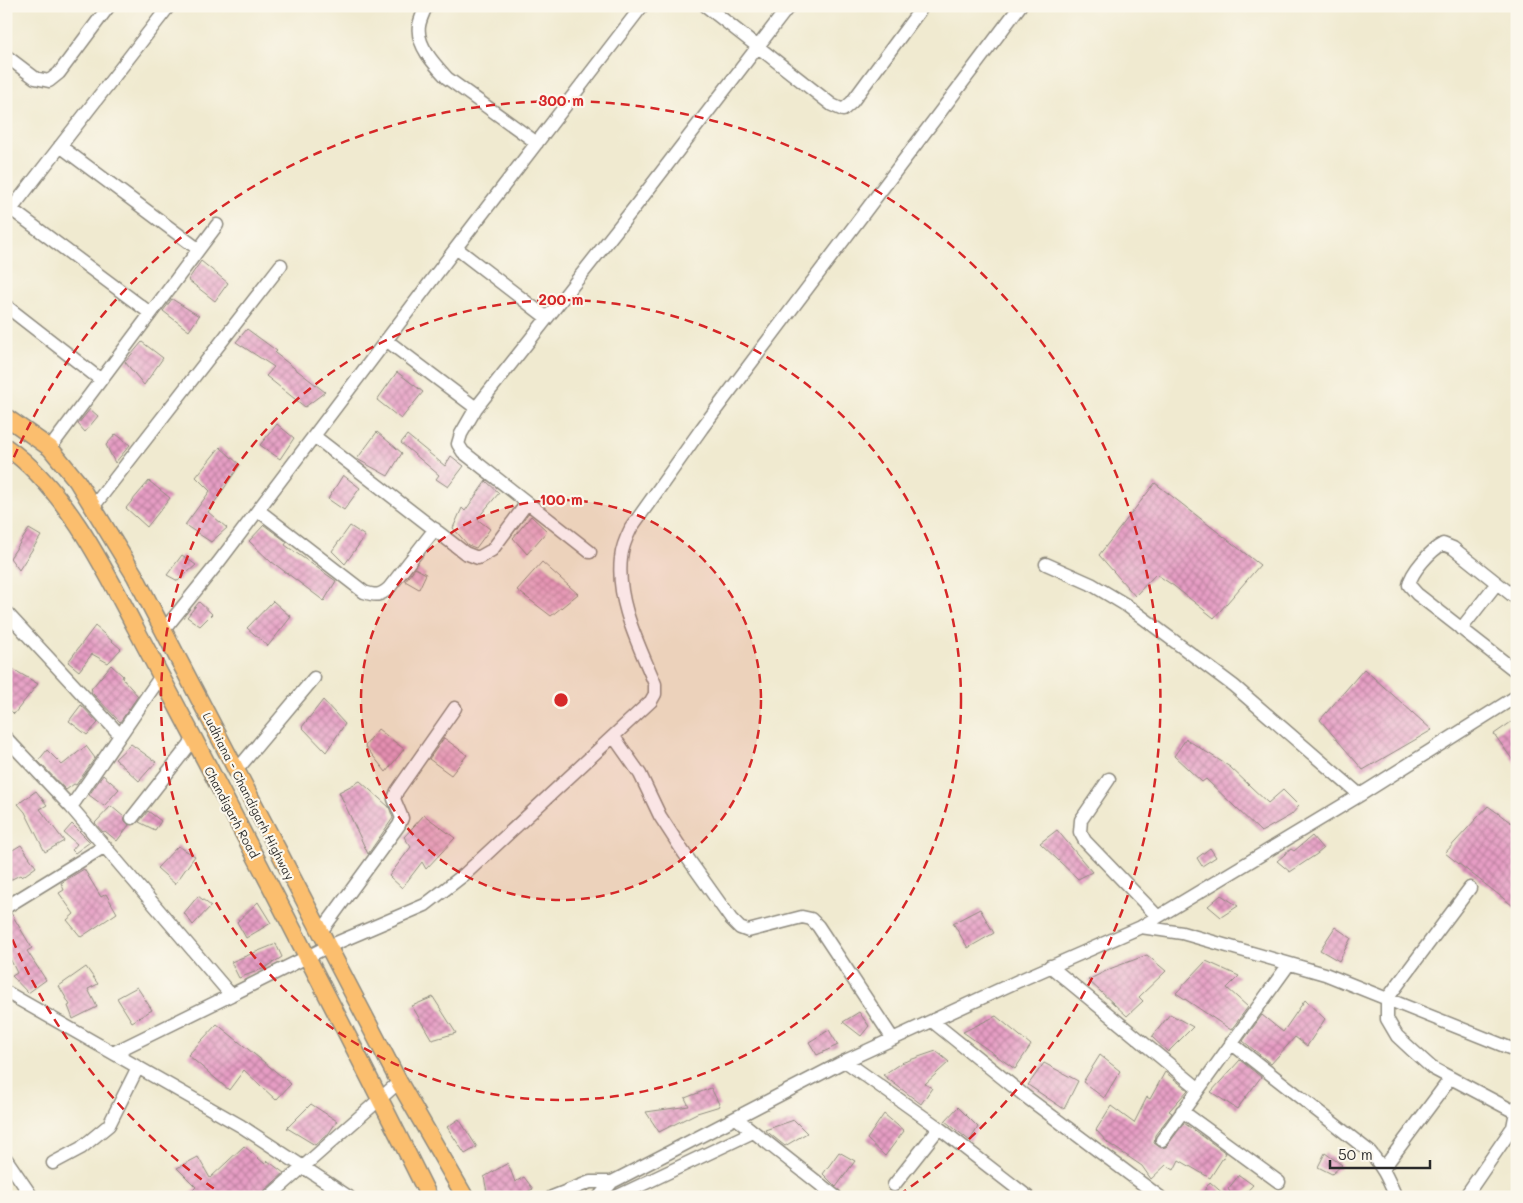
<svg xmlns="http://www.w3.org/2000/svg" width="1523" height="1203" font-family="Mali,sans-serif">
  <defs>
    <pattern id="building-cross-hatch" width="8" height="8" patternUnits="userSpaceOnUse" patternTransform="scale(1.25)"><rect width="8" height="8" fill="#e69dc4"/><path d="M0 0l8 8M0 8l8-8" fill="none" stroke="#bb809f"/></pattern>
  </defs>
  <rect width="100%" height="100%" fill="#fbf7ec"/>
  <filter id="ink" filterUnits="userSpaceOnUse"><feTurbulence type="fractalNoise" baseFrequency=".02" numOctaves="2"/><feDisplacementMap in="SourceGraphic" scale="10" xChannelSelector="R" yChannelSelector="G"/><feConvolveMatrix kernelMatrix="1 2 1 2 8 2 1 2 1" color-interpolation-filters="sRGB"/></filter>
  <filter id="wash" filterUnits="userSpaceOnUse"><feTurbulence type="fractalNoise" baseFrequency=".0096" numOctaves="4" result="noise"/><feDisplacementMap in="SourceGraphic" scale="20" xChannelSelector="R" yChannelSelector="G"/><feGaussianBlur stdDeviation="1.12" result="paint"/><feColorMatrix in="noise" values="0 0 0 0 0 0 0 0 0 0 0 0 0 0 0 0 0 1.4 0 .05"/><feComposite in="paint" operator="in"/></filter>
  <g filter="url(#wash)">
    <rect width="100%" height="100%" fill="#f0ead0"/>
    <g id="blocks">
      <path fill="url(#building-cross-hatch)" d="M201,261L228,283L215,301L188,280Z
        M172,299L199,316L189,331L163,311Z
        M247,329L277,351L275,353L325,392L305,407L266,376L274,367L236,342Z
        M142,342L163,358L144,385L125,362Z
        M397,372L423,392L401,419L377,400Z
        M90,409L98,416L85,432L78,424Z
        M277,424L294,438L280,459L260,445Z
        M377,432L402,453L388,476L357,459Z
        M116,434L130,445L115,463L106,445Z
        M407,435L445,466L451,456L464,466L448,487L436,479L439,475L401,443Z
        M220,447L240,465L208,512L227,528L211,542L185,525L210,491L196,477Z
        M343,475L360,488L344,510L328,499Z
        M149,481L170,498L147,527L126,508Z
        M486,481L499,493L477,519L490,529L476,548L468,545L453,528L462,508L465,511Z
        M1155,483L1260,565L1214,618L1174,586L1156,574L1135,596L1099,555Z
        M531,516L547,531L527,554L513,538Z
        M264,525L287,542L285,545L336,581L324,601L272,562V563L249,541Z
        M350,526L365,536L345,564L332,551Z
        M29,529L41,536L19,570L10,558Z
        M182,555L196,565L178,581L167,575Z
        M542,562L578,594L551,616L517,590Z
        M415,568L426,574L419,589L405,581Z
        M273,601L291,617L268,646L247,628Z
        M199,602L212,614L200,626L187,617Z
        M95,626L121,649L108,663L92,654L79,671L68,662Z
        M6,665L38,684L14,714L6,706Z
        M111,665L123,676L122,678L138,696L120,722L91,692L92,690L91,689Z
        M1364,669L1432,730L1363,770L1320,720Z
        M323,700L345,724L326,752L302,727Z
        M81,705L98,723L87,735L69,721Z
        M1517,718V766L1494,734Z
        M378,729L404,749L386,772L365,746Z
        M444,738L467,755L451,775L429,759Z
        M1186,739L1230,767L1268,803L1283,790L1299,806L1291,815L1261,832L1206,779L1202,782L1174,756Z
        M131,744L156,762L139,781L115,759Z
        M86,746L95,758L76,785L74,784L66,790L38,761L47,750L62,765Z
        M103,775L119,789L104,806L89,795Z
        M360,781L389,807L393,818L368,854L339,792Z
        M36,791L47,805L40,809L64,841L45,852L25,812L18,804Z
        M111,806L124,817L125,821L129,825L117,841L105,831L103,832L95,823Z
        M1488,806L1517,827V909L1445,853Z
        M148,811L161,821L155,830L139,822Z
        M424,815L455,838L426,869L422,862L402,888L389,876L411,847L404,837Z
        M72,824L90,842L75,853L72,850L77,844L64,833Z
        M1057,830L1092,872L1078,879L1040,843Z
        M1312,836L1323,849L1317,854L1290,872L1277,861L1291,849L1294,851Z
        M21,845L36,867L22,877L20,875L6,882V854Z
        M178,846L195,856L175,884L157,868Z
        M1210,848L1216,857L1202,866L1197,858Z
        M84,869L101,897L106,894L117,913L81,937L67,920L74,914L59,893L64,890L61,883Z
        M1221,895L1238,906L1221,917L1208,906Z
        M198,896L211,906L193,925L184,913Z
        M258,902L271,923L246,938L237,922Z
        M980,909L994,933L968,948L953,923Z
        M11,913L32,948L27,951L46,980L28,993L12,976L17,973L6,950V915Z
        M1335,927L1351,938L1339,961L1320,950Z
        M276,944L282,957L265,968L239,978L231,962Z
        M1147,955L1166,971L1139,997L1143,1001L1127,1016L1088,980L1112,968Z
        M1206,961L1239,976L1227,988L1248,1007L1231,1030L1176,993Z
        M86,967L98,984L88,989L97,1007L73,1019L68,1006L70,1005L59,986Z
        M137,987L152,1010L132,1022L117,998Z
        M433,997L456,1033L432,1040L412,1006Z
        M1305,1000L1325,1019L1307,1046L1295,1037L1271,1064L1243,1041L1262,1015L1283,1032Z
        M859,1012L869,1026L861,1036L843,1022Z
        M1170,1014L1193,1027L1168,1052L1152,1037Z
        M996,1016L1031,1045L1015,1069L963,1032Z
        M217,1024L291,1084L276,1100L244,1070L229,1090L188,1055Z
        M829,1030L838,1045L817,1055L809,1042Z
        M936,1051L949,1062L925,1084L932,1088L921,1104L883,1075L901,1063Z
        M1100,1055L1120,1071L1104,1098L1083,1082Z
        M1240,1060L1261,1077L1237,1109L1211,1092Z
        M1044,1063L1078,1081L1064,1109L1028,1085Z
        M1165,1072L1188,1090L1169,1111L1172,1113L1155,1135L1154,1143L1161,1148L1166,1147L1184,1123L1226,1153L1210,1178L1179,1160L1174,1170L1166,1165L1151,1179L1142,1166L1108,1143L1096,1130L1111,1106L1134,1123L1147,1097L1150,1099Z
        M711,1088L720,1106L697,1113L659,1132L646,1112L689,1106L685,1098Z
        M311,1104L337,1121L329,1133L315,1145L287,1128Z
        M958,1107L978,1127L970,1141L945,1121Z
        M884,1114L904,1131L885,1156L867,1139Z
        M459,1119L477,1147L465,1154L447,1127Z
        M794,1120L807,1133L785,1146L765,1130Z
        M244,1146L265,1164L268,1161L284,1173L264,1191L261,1197H186L196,1187L177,1168L198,1157L210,1178Z
        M839,1152L855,1161L836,1187L823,1174Z
        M1325,1153L1342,1165L1332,1174L1318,1167Z
        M508,1163L515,1182L524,1177L533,1189L517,1197H488L484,1177Z
        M1239,1175L1253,1185L1242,1197H1233L1228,1189Z
        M1210,1182L1227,1197H1200Z"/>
    </g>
  </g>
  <g filter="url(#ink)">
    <use href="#blocks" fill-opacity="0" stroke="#8e8a7e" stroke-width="1"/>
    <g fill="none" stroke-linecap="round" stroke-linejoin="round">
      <defs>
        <path id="minor" d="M426,6C424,12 420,19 419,26C416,45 435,65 447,78L537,143
          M706,6L832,105L843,110L852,102L923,6
          M6,56L35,78L49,81L59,73L109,6
          M60,146L198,249
          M11,209L150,313
          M6,216L169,6
          M456,248L547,318
          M6,306L101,380
          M386,340L476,408
          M314,436L465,553L478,558L492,550L527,503
          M50,448L217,225
          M93,507L281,265
          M258,510L364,592C376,596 380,596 389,588L435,529
          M590,552L463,452L458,444L461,434L476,408L634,208L789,6
          M1046,564L1091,584L1126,605L1234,686L1360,795
          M1517,599L1453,548L1443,544C1431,550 1411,572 1409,585L1417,594L1517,672
          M6,612L120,735
          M1461,629L1497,583
          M163,631L218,563L459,244L642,6
          M614,737L640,774L660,816L684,853L731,919L740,928L748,931L802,917L811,919L818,926L893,1039
          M6,738L71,807L231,995L327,947L425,905L465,874L651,701L655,694V684C639,645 616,602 621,558C622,547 626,538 631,528L702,428L1020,6
          M236,771L314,678
          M1109,779L1081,820L1080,832L1085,841L1158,917
          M71,807L161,676
          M132,818L194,739
          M1470,888L1387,999V1019L1397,1036L1412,1050L1432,1068L1515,1112
          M6,907L105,846
          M1141,927L1360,795L1517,696
          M320,933L399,825L402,818L394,799L397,791L455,708
          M1050,966L1198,1088
          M6,992L241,1126L349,1197
          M932,1021L1025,1096L1160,1197
          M1231,1043L1370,1152C1383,1167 1388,1179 1396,1197
          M113,1053L231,995
          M845,1061L939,1128L1028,1197
          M1182,1111L1279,1182
          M736,1118L836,1197
          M1162,1140L1289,964
          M6,1159L32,1197
          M53,1163L81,1148L109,1125L138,1067
          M1383,1169L1450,1079
          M894,1185L939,1128
          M269,1197L399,1082
          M552,1197L590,1182H612
          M599,1197L612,1182L845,1061L1016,982L1141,927L1182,933L1325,974L1517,1051
          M616,1197L753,1132
          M1465,1197L1513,1127L1517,1107"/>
        <path id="major" d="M6,417L50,448L77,481L135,576L399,1082L465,1197
          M6,447C63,486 103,565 134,625C153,661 172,697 191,733C271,887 352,1041 429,1197"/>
      </defs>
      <use href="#minor" stroke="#8e8a7e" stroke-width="15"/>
      <use href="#major" stroke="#8e8a7e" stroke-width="19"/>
      <use href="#minor" stroke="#fff" stroke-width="12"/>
      <use href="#major" stroke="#fbbe6e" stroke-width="16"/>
    </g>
  </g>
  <circle cx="561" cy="700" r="200" fill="#d62828" fill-opacity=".12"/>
  <g fill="none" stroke="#d62828" stroke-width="2.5" stroke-dasharray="9 6">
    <circle cx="561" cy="700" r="200"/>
    <circle cx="561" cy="700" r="400"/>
    <path d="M226 1197A599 599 0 0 1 8 929M8 471A599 599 0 1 1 896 1197"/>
  </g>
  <g text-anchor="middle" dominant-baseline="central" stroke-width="4.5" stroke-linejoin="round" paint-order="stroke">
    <g font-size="12" fill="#2b2b2b" stroke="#fbf7ec">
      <text transform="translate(249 796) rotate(63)">Ludhiana - Chandigarh Highway</text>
      <text transform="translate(232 812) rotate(62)">Chandigarh Road</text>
    </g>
  </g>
  <circle cx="561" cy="700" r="8" fill="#d62828" stroke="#fbf7ec" stroke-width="2.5"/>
  <g font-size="15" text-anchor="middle" font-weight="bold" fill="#d62828" stroke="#fbf7ec" stroke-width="4.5" stroke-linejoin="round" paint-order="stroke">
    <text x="561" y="106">300 m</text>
    <text x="561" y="305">200 m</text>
    <text x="561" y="505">100 m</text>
  </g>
  <rect width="1523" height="1203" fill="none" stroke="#fbf7ec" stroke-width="25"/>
  <path d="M1330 1160v8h100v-8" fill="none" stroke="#2b2b2b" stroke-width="2.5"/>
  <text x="1338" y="1160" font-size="15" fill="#2b2b2b" stroke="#fbf7ec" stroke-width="4" paint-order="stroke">50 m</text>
</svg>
